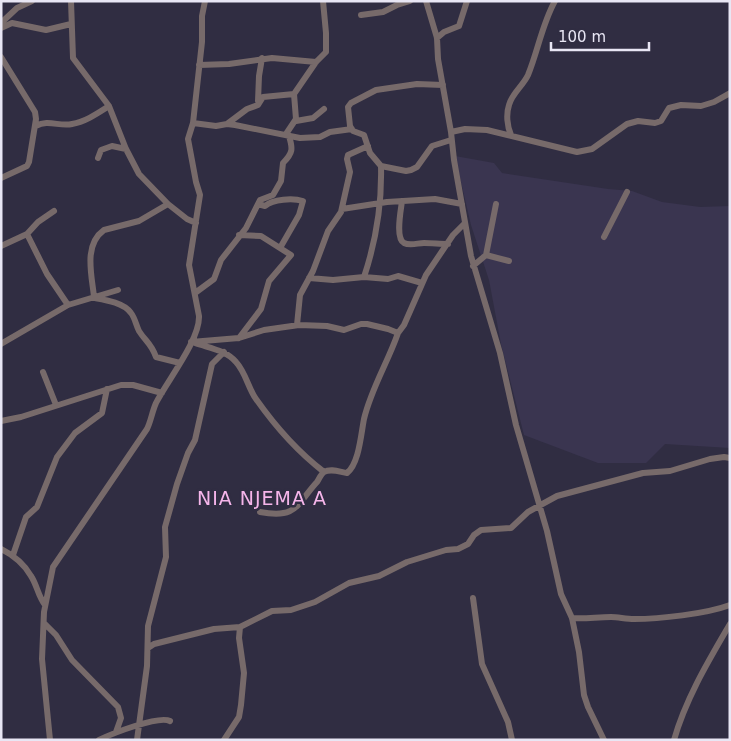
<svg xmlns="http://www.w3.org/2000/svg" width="731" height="741" font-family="'DejaVu Sans',sans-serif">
  <rect width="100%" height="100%" fill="#302d42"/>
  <path fill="#3a3550" d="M455,156L494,163L502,173L608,189L632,191L662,202L700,207L730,206V448L665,444L646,463H598L524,435L501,344L489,280L471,225Z"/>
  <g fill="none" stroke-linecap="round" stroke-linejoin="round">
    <path stroke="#776a6a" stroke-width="6" d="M71,1L73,58L109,106L126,149L139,174L168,204L187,219L196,223
      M426,1L437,38L438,59L451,132L454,160L471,256L500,353L516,425L547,531L561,594L572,618L579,652L584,695L588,707L604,740
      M361,15L383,12L397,5L410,1
      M1,23L17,8L32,1
      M1,28L12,23L46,30L71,24
      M437,38L444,32L459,26L467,1
      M1,57L35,112L36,119L29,162L27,166L1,178
      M199,65L229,64L272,58L316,62
      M443,85L417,84L376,90L351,103L348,107L350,126L353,131L364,135L370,153L381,166L406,171L411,170L417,167L432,146L451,140
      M258,101L259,76L262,58
      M296,121L313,118L324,109
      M193,123L216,126L227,124L235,125L300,138L320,137L330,132L352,129
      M227,124L247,109L258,105L263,97L294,94
      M36,126C48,119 60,127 72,124C85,122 98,113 109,106
      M451,132L465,129L487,130L577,152L592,149L627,124L638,121L655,123L661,121L669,108L681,105L701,106L714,102L730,93
      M286,134L296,119L294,94L316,62L326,52V33L323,1
      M511,135C507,126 506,114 509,105C512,93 523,86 528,75C538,51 542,24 555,1
      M98,158L101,150L112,146L126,149
      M402,201C401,210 395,238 404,243C410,246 418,243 424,243C432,243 440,244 448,244
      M258,204L265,206C273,199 293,198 303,201L299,215L280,248
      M342,209L387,202L435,199L462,204
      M27,234L47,274L68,305
      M604,237L627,192
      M1,246L27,234L38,222L54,211
      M486,255L509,261
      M473,266L486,255L496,204
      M364,277C376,241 382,205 381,166
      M309,278L333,280L364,277L388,279L398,276L422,283
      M195,293L214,279L221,260L246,228L260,200L273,195L281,181L283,163C293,153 293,149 289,136
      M94,297C92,276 83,245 104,230L139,221L168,204
      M95,298C106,300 124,303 131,313C135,318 136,325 139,331C146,342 151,343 156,357L180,363
      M297,325L300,295L313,271L328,231L341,212L350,172L347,159L348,155L368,146
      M239,338L261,309L269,281L291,255L261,236L239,235
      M191,342L239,338L264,330L299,325L327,326L344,330L361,324H367L388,329L398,333
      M195,343C209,348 226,350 236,362C246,373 248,388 256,399C275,426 298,452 324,472
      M1,344L68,305L118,290
      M43,372L56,405
      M1,421L21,417L121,385H133L162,393
      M260,512C297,519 296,505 317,482C319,479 321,474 324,472C331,468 340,472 347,473C359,464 361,434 364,419C371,389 388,362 398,333L404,325L426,275L453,235L465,223
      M1,549C13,555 24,564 31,576C37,585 38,596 45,605
      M13,555L26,517L37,507L57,457L75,433L102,413L107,389
      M473,598L482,664L508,722L512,740
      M572,618C585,619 597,617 611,617C618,617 626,619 634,619C659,619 706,614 730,605
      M44,623L56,635L72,660L118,707L121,718L116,732
      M148,648L154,644L214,629L240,627L272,611L291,610L315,602L349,583L379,576L407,562L446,550L458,549L468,544L474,535L481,530L511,528L528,512L557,496L643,473L670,471L710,459L724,457L730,458
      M50,740L42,659L44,612L53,567L147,429C151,421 152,412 156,403C167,381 200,340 199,316L189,265L200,195L196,182L188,139L193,123L202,42V16L205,1
      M99,740C111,734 159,715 170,721
      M137,740L147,666L148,626L166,557L165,527L177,484L188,453L195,440L212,364L224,352
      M224,740L239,717L241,705L244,673L239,638L240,627
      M674,740C686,698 709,660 730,624"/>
  </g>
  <g text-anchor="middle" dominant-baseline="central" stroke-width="5" stroke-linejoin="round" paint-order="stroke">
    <g font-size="19" letter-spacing="1" fill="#f5b5ea" stroke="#302d42">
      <text x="262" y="498">NIA NJEMA A</text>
    </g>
  </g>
  <rect width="731" height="741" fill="none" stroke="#e8e6f4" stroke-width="5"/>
  <path d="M551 42v8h98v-8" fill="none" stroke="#e8e6f4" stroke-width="2.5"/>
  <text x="558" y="42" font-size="15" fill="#e8e6f4" stroke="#302d42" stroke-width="4" paint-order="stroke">100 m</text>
</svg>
